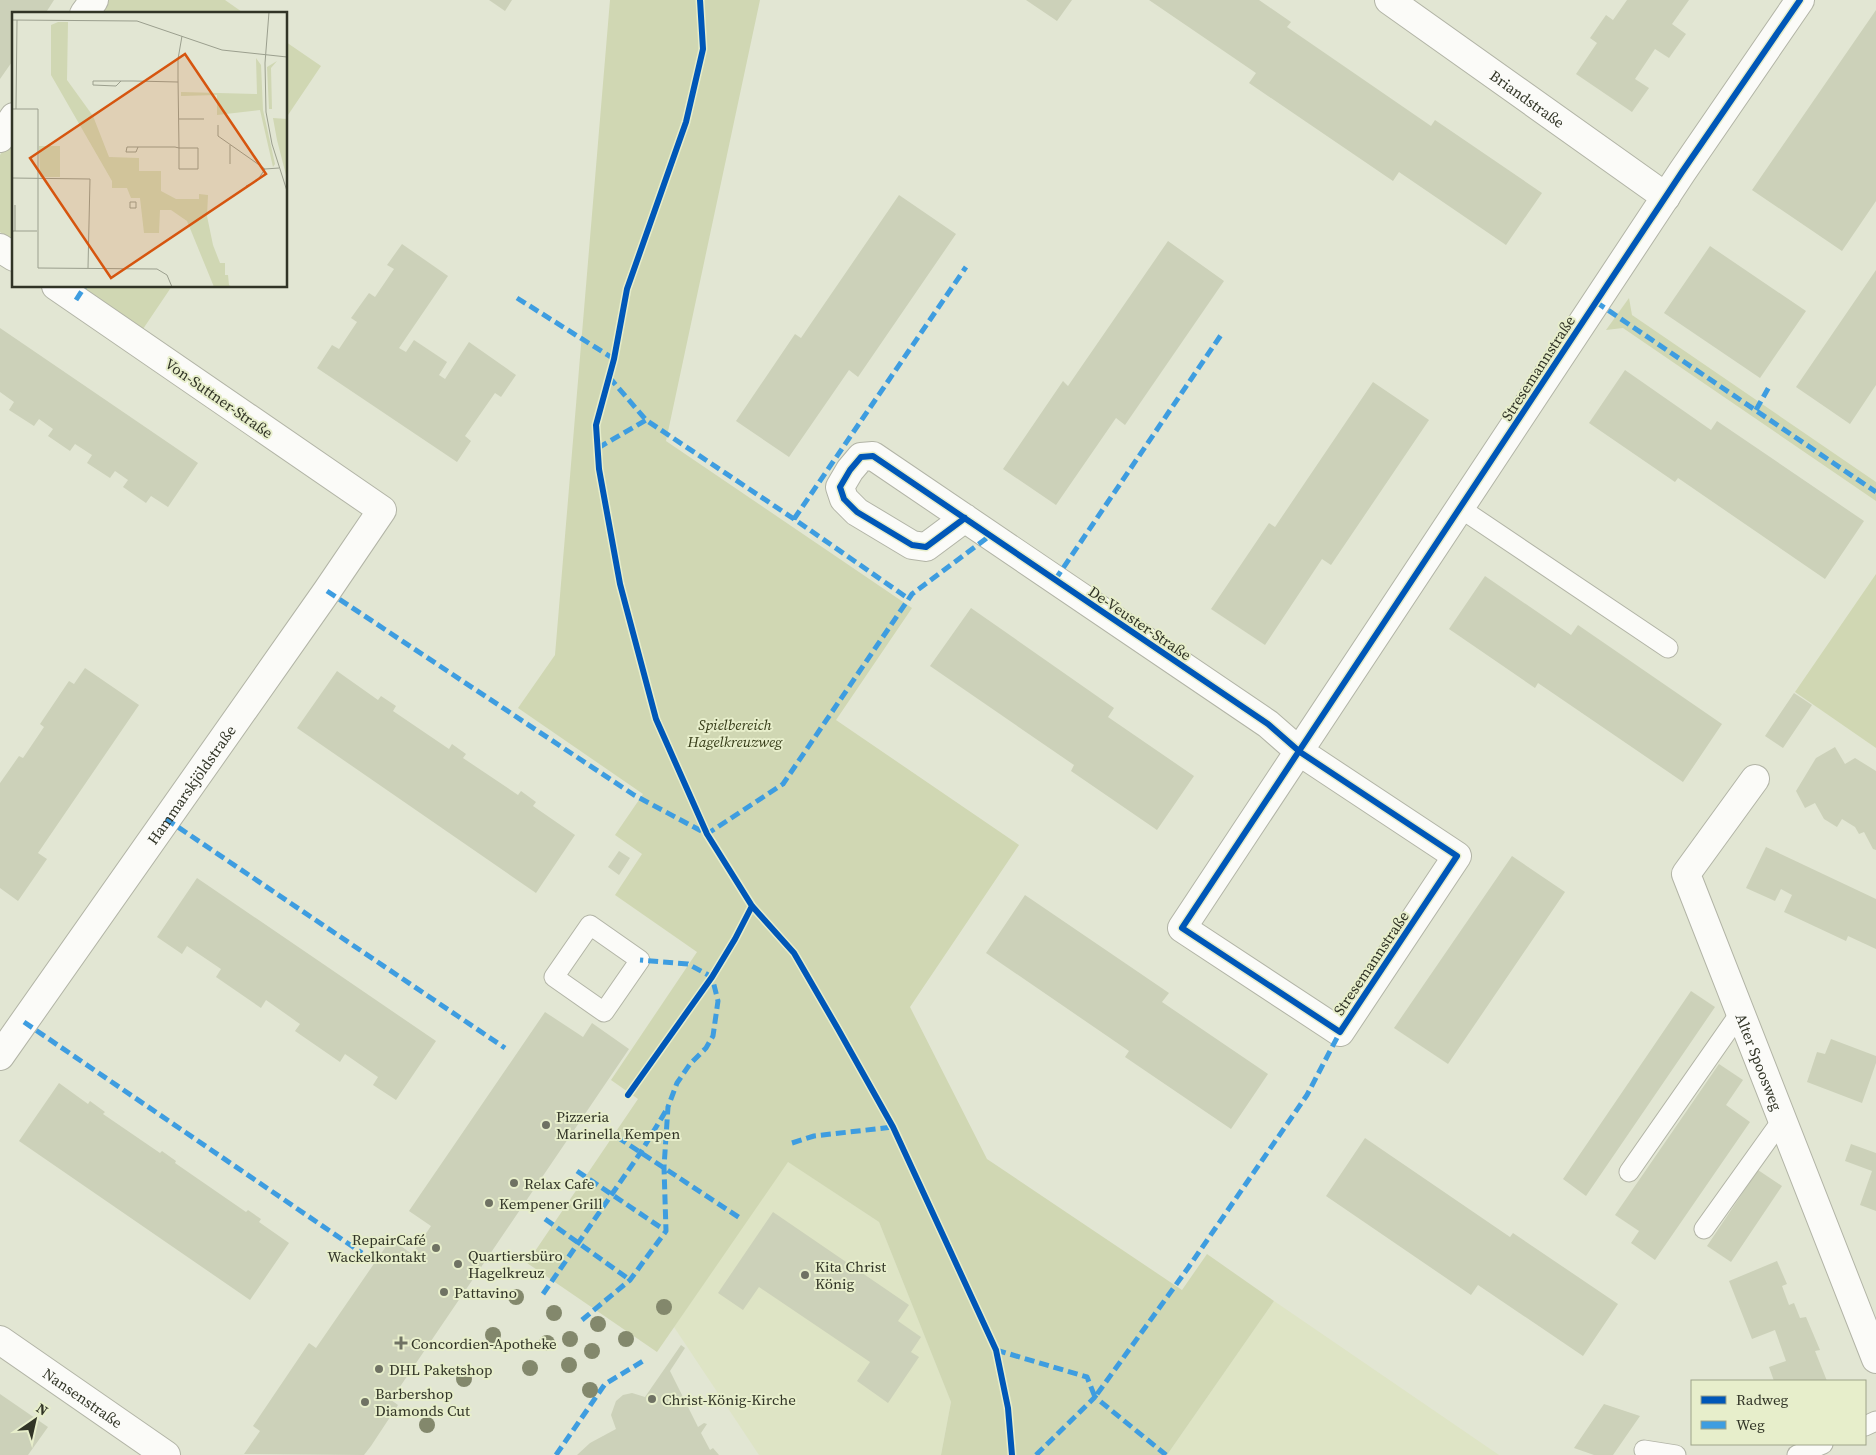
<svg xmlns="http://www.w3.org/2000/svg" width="1876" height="1455" font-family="'Source Serif 4',serif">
  <rect width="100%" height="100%" fill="#e2e6d3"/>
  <path fill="#dee4c5" d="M787,1161L879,1222L951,1402L941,1455H759L674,1327Z
    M1274,1301L1499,1455H1167Z"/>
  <path fill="#d0d7b3" d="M106,0H225L245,14H96Z
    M610,0H760L666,441L912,608L836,720L1019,845L910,1007L987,1159L1182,1290L1207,1254L1274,1301L1167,1455H941L951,1402L879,1222L788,1162L657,1352L527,1263L638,1099L611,1080L697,952L615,895L642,854L615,835L643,794L518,708L555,655Z
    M286,42L321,66L286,118Z
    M14,134V241L0,232V155Z
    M80,286H172L143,329Z
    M1629,298L1632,315L1876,482V501L1623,328L1606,330Z
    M1876,574V748L1795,692Z"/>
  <path fill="#ccd1b9" d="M0,0H54L45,14H14V59L0,79Z
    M489,0H512L505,11Z
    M1026,0H1072L1057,21Z
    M1149,0H1259L1291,22L1287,27L1431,126L1435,120L1542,193L1506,245L1399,172L1393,181L1249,83L1256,73Z
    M1627,0H1689L1672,24L1686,34L1669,58L1655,49L1635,79L1649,88L1632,112L1576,74L1597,43L1590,38L1606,15L1613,20Z
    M1876,10V201L1842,251L1752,190Z
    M899,195L956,234L858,377L849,370L789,457L736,421L795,334L801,338Z
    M1168,241L1224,281L1125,425L1116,418L1056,505L1003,469L1063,381L1068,386Z
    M402,244L448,276L399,348L406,352L414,340L447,362L439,375L445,379L469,342L516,375L501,397L495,393L465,436L471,441L457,462L317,368L332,345L339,349L357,322L351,318L369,293L375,297L394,269L387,265Z
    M1710,246L1806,311L1760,378L1664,313Z
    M1876,270V385L1850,424L1796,387Z
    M0,328L198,463L168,507L151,496L146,503L123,487L128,480L115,471L110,478L87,463L92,455L75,444L70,451L48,436L53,429L39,419L34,426L9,410L14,402L0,392Z
    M1625,370L1711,430L1717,421L1864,521L1825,579L1678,478L1675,482L1589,423Z
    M1373,382L1429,420L1331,565L1322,559L1265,645L1211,609L1269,523L1275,527Z
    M1485,576L1571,635L1578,625L1722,724L1683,782L1538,683L1535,688L1449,629Z
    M971,608L1114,708L1108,717L1194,776L1157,830L1071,771L1074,765L930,666Z
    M85,668L139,705L38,853L47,859L18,901L0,888V783L19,756L23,758L44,727L40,724L69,681L74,684Z
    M337,671L378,700L381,696L396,706L393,711L449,749L452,744L466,754L463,758L518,795L521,791L536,802L533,806L575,835L536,893L297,728Z
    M1794,693L1812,705L1783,748L1765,736Z
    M1835,747L1845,764L1855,758L1876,771V850L1873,849L1864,832L1859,834L1855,827L1842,819L1837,827L1824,819L1815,803L1805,808L1796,791L1816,758Z
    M1766,847L1876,899V949L1848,936L1846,941L1784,912L1792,895L1781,889L1775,901L1746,888Z
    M619,851L630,858L619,875L608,867Z
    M1512,856L1565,892L1448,1064L1394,1028Z
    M197,878L436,1041L396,1100L373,1085L378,1077L345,1054L340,1062L295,1031L300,1024L266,1000L261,1008L216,977L221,969L187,946L182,954L157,937Z
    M1025,895L1169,993L1162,1002L1268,1074L1231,1129L1125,1057L1129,1051L986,953Z
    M1691,991L1715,1007L1586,1196L1563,1179Z
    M545,1012L583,1037L592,1023L629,1049L391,1400L398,1405L371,1446L364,1455L244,1454L260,1431L253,1426L309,1343L316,1348L391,1239L412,1254L431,1226L409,1211Z
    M1831,1039L1876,1056V1063L1862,1103L1807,1082L1817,1052L1825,1054Z
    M1719,1064L1743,1080L1726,1105L1750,1122L1655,1260L1631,1243L1639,1231L1615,1215Z
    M59,1083L88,1104L90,1101L105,1112L103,1114L160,1153L162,1151L176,1161L175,1163L246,1212L248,1210L261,1219L259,1222L289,1243L250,1300L19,1141Z
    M1365,1138L1510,1237L1513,1233L1618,1304L1583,1356L1478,1285L1471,1295L1326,1196Z
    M1851,1144L1876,1153V1211L1860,1205L1872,1171L1845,1161Z
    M1758,1170L1782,1186L1731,1262L1707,1246Z
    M773,1212L909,1305L898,1321L921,1337L911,1352L919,1357L888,1403L857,1381L870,1362L759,1287L743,1310L718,1293Z
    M1777,1261L1787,1284L1782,1286L1789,1305L1794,1303L1800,1318L1806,1317L1820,1350L1815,1351L1827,1381H1774L1769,1367L1786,1361L1775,1330L1752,1339L1729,1281Z
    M681,1345L685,1348L670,1371L698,1427L704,1423L707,1424L701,1433L710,1450L713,1448L719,1455H577L590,1443L616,1429L611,1415L616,1401L623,1395L632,1393L645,1397Z
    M0,1394L48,1427L28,1455H0Z
    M1604,1404L1640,1416L1613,1455H1594L1574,1448Z"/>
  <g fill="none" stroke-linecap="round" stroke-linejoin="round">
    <defs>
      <path id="service" d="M1460,508L1668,648
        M590,925L640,960L604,1012L554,977Z
        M1629,1172L1740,1013
        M1704,1229L1782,1120
        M1865,1426L1876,1421
        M1644,1450L1676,1455
        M1797,1455L1823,1444"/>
      <g id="minor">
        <path id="s1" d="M1389,0L1666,197"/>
        <path d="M84,14L94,0"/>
        <path d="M0,138L14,117"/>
        <path d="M0,248L14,257"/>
        <path d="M965,518L926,547L912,545L857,512L844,499L840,487L850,470L861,457L873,456L1268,724L1300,752L1457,856L1340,1032L1182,928L1682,172L1800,0"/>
        <path id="s2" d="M1755,779L1686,874L1876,1359"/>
        <path id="s3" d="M0,1056L327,591L382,510L56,286"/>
        <path id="s4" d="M0,1340L166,1455"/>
      </g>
    </defs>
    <use href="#service" stroke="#b2b4a6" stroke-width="21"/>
    <use href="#minor" stroke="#b2b4a6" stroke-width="30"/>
    <use href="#service" stroke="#fbfbf8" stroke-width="19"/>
    <use href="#minor" stroke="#fbfbf8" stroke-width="28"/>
    <path stroke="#3e9de0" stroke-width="5" stroke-dasharray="10 5" stroke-linecap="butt" d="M517,298L614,359
      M76,300L85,286
      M1596,302L1876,492
      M609,377L646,420L794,519L909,599
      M1756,410L1770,385
      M598,448L646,420
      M794,519L966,267
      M1055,580L1223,332
      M327,591L634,795L707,834L783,784L912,594L991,535
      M166,819L505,1048
      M24,1022L362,1253
      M605,1129L740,1218
      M792,1143L814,1136L893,1127
      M577,1171L666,1231
      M545,1219L630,1280
      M543,1294L641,1152L667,1109
      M582,1320L630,1280L666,1231L664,1167L668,1107L677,1083L690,1064L706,1048L713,1036L718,1001L712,977L688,964L640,960
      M996,1350L1087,1377L1095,1397L1188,1268L1307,1095L1340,1032
      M556,1455L605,1384L643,1361
      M1036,1455L1095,1397L1166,1455"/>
    <defs>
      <path id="cycleway" d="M700,0L703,49L686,122L627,289L614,359L596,425L599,469L620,584L656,719L707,834L752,906L794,953L838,1029L893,1127L996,1350L1008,1408L1012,1455
        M965,518L926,547L912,545L857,512L844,499L840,487L850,470L861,457L873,456L1268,724L1300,752L1457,856L1340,1032L1182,928L1682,172L1800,0
        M628,1095L712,977L735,939L752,906"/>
    </defs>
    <use href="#cycleway" stroke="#e7eecb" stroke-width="9"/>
    <use href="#cycleway" stroke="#0057b8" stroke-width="6"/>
  </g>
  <g fill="#83886c">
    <circle cx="516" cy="1297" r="8"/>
    <circle cx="664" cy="1307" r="8"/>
    <circle cx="554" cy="1313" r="8"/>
    <circle cx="598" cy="1324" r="8"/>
    <circle cx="493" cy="1335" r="8"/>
    <circle cx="570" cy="1339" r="8"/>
    <circle cx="626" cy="1339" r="8"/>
    <circle cx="547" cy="1343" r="8"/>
    <circle cx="592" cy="1351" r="8"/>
    <circle cx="569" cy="1365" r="8"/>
    <circle cx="530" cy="1368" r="8"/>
    <circle cx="464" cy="1379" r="8"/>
    <circle cx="590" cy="1390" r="8"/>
    <circle cx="427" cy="1425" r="8"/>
  </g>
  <g fill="#6f7263" stroke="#e7eecb" stroke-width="2">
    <circle cx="546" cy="1125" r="5"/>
    <circle cx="514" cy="1183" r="5"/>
    <circle cx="489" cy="1203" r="5"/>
    <circle cx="436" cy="1248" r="5"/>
    <circle cx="458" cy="1264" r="5"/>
    <circle cx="805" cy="1275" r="5"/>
    <circle cx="444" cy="1292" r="5"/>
    <path d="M398.5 1335.5h5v5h5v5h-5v5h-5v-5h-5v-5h5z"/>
    <circle cx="379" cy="1369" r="5"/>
    <circle cx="652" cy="1399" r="5"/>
    <circle cx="365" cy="1402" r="5"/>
  </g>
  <g text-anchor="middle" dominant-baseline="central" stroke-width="4" stroke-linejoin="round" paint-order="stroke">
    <g font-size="15" fill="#313426" stroke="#e7eecb">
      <text stroke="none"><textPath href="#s1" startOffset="170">Briandstraße</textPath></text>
      <text transform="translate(1538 368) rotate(-57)">Stresemannstraße</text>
      <text transform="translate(219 398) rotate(35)">Von-Suttner-Straße</text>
      <text transform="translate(1140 623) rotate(34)">De-Veuster-Straße</text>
      <text stroke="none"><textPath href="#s3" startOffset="332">Hammarskjöldstraße</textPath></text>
      <text transform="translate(1371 963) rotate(-56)">Stresemannstraße</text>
      <text stroke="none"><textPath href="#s2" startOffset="319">Alter Spoosweg</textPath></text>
      <text stroke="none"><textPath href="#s4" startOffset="101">Nansenstraße</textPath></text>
    </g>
    <g font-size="15" font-style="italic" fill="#363c18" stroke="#e7eecb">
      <text x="735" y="724">Spielbereich<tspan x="735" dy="17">Hagelkreuzweg</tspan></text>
    </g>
    <g font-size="15" fill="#313426" stroke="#e7eecb" text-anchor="start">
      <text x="556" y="1116">Pizzeria<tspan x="556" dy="17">Marinella Kempen</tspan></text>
      <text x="524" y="1183">Relax Cafe</text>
      <text x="499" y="1203">Kempener Grill</text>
      <text x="426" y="1239" text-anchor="end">RepairCafé<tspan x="426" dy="17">Wackelkontakt</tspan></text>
      <text x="468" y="1255">Quartiersbüro<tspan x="468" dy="17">Hagelkreuz</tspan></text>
      <text x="815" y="1266">Kita Christ<tspan x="815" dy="17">König</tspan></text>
      <text x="454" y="1292">Pattavino</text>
      <text x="411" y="1343">Concordien-Apotheke</text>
      <text x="389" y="1369">DHL Paketshop</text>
      <text x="375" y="1393">Barbershop<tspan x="375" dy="17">Diamonds Cut</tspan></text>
      <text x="662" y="1399">Christ-König-Kirche</text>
    </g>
  </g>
  <g transform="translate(12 12)">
    <rect width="275" height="275" fill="#e2e6d3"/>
    <path d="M46,10H56L55,68L81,104L97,145L127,146V159H149V179L164,187H187V182L196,183L195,204L201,233L208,251H213V263H216L217,273L220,275H202L175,209L159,198H148L147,221H132L128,186H119L115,176H100V169L39,63V13ZM244,46L249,53L251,98L263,152L261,155L248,98L205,103V83L169,84V80L245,82ZM265,49L259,56L260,97H257L255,55ZM261,106L275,107V167L265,128ZM27,134H48V165H28Z" fill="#d0d7b3"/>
    <path fill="none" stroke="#9b9f8e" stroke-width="1" d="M257,0L253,51L254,100L260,132L275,179M0,8L125,9L210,38L275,45M109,69L104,74L81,73V69H122L166,70M0,97H26V256L145,257L155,263L160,275M4,97L5,8M167,107H192M206,113V124L253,157L267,156M126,135L124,140H114L115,135H163L167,136H186V157H167V136L166,67V47L170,24M218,152V133M0,166L78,167L76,256M234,174L245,169L253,157M118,190H124V196H118ZM1,219H25M3,219V193"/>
    <path fill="#d6550f" fill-opacity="0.15" stroke="#d6550f" stroke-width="2.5" d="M173,42L254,162L99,266L18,146Z"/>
    <rect width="275" height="275" fill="none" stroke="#313426" stroke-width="2.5"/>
  </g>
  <rect x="1691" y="1380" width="175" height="65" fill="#e7eecb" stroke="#9ea489"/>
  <rect x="1701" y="1396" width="25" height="8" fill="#0057b8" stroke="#9ea489"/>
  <text x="1736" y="1405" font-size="15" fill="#313426">Radweg</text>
  <rect x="1701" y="1421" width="25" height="8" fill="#3e9de0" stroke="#9ea489"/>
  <text x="1736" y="1430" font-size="15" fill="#313426">Weg</text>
  <g transform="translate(35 1420) rotate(34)" stroke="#e7eecb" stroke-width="4" paint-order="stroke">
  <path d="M0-4L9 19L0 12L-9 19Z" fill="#313426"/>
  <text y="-8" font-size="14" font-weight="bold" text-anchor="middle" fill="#313426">N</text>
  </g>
</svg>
